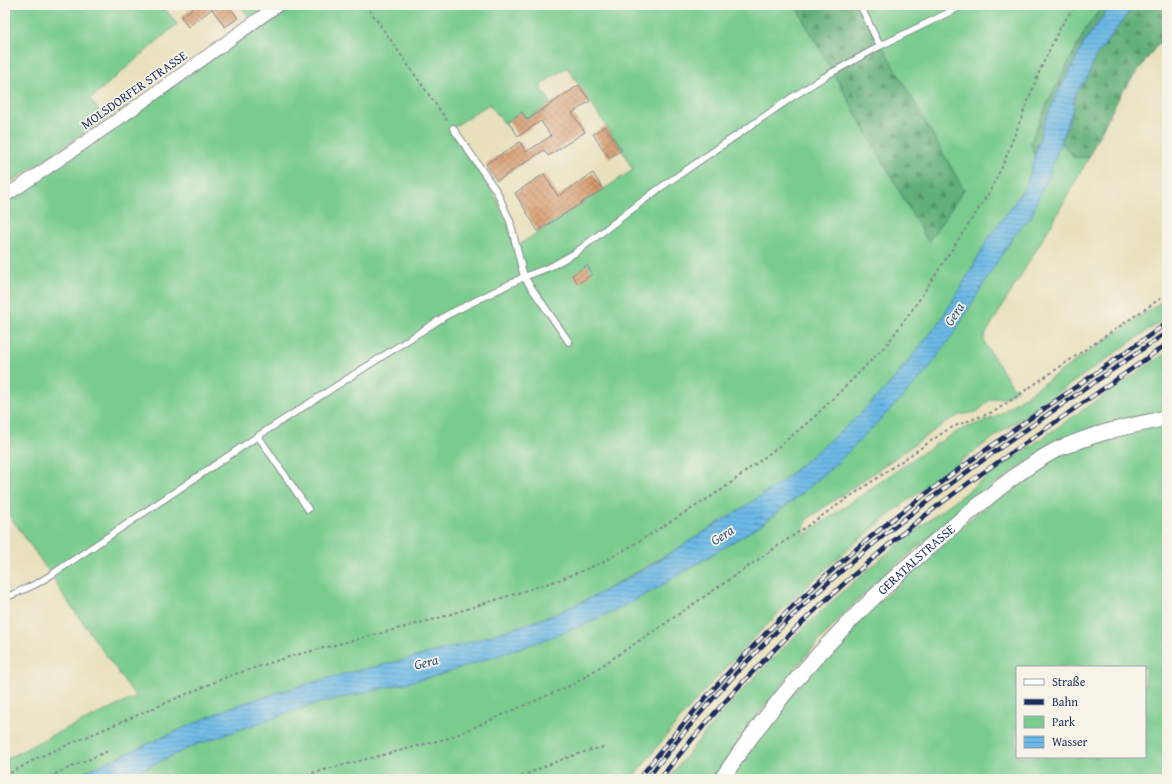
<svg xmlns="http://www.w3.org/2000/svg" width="1172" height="784" font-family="'Gentium Book Plus',serif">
  <defs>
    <pattern id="forest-firs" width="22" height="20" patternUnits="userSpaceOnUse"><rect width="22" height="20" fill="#62b079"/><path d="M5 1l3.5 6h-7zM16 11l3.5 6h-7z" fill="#509066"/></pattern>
    <pattern id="water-rules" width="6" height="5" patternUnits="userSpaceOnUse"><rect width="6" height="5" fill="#6cbae6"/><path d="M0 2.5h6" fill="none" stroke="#5898be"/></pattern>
    <pattern id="building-cross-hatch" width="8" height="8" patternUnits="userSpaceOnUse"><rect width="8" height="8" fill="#d59869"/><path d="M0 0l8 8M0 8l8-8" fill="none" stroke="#ac7c5a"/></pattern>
  </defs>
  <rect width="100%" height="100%" fill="#f7f3e8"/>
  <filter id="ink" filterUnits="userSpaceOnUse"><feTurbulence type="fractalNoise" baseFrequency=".025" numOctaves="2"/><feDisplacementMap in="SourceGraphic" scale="8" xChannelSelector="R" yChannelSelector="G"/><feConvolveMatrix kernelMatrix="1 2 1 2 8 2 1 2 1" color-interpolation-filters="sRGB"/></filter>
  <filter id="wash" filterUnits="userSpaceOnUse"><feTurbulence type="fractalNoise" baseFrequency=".012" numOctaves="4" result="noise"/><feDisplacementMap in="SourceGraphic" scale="16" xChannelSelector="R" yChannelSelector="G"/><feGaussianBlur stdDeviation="0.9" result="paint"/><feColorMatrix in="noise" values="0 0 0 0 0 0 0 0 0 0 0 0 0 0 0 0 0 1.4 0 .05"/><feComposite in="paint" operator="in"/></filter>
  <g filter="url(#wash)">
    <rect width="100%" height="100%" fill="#e8e0bb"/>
    <path fill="#79cc8e" stroke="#4a7e76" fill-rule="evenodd" d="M5,5H162L177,24L90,99L105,119L5,186Z
      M240,5H268L250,18Z
      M288,5H795L928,241L859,5H1103L1086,29L1050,98L1031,141L1035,158L1028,181L1023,190L1009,211L991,234L967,277L939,323L917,351L887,387L853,421L822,448L781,482L744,507L694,539L597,595L551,616L468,643L400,661L343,674L283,691L229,708L69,779H5V760L50,736L136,697L60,591L54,579L5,509V203L41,179ZM567,67L622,150L633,170L514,248L507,222L494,194L451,129L489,104L505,124L522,112L527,119L551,104L540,85Z
      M1061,141L1073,157H1089L1051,225L984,337L985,344L1013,387L1018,389L1005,398H997L990,400L977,412L960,415L948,421L806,520L803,536L922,453L958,431L995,417L1167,298V317C1121,349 1075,381 1029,413C975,450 922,488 871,530C782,604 702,687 632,779H122L195,745L238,730L311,705L439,675L616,610L654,590L762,524L801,494L835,465L901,399L995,265L1016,233L1031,217L1038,198L1047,180Z
      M1167,352V412L1124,420L1087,430L1051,445L969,503L879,580L846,612L809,652L777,691L750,725L725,760L713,779H668C732,695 808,619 890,551C978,479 1074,417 1167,352Z
      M1167,424V779H730L737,767L789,698L856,623L976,514L1024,477L1057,456L1092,441ZM1017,667H1145V757H1017Z"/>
    <path fill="url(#forest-firs)" stroke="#3e706c" d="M795,5H859L964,190L928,242Z
      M1103,5H1110L1102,18L1085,41L1044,123L1035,158L1031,142L1050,98L1086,29Z
      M1134,5H1167V32L1122,92L1095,143L1089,157H1073L1061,141L1073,108L1075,94L1089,75L1094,59Z"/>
    <path fill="url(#water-rules)" stroke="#4474a2" d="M1110,5H1134L1094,59L1089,75L1075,94L1073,108L1047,180L1038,198L1031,217L1016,233L995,265L956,330L927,371L901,399L835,465L801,494L762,524L654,590L616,610L580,626L538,642L439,675L311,705L195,745L122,779H69L229,708L283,691L343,674L400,661L468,643L551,616L597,595L645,569L744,507L781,482L853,421L887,387L939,323L967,277L991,234L1009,211L1023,190L1028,181L1044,123L1057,94L1075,61L1085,41L1102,18Z"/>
    <g id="blocks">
      <path fill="url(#building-cross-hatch)" d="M197,5H228L238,18L225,27L212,9L188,27L181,17Z
        M579,85L590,101L572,113L585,132L548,156L544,150L497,181L486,164L520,142L526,152L551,136L541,121L518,136L508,121L522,112L527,120Z
        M605,126L622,150L609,158L593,134Z
        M593,173L603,189L538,231L515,193L544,174L558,196Z
        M587,265L592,274L578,284L572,275Z"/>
    </g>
  </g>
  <g filter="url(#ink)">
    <use href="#blocks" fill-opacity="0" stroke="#82888c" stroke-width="1"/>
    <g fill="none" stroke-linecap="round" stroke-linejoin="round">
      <defs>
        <path id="service" d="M860,5L880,46
          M453,128L497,192L510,221L524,277L569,342
          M258,436L308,509
          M5,598L36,584L51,575L258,436L447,315L524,277L552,266L575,253L657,190L791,98L824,77L880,46L964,5"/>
        <path id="minor" d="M5,196C98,135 188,70 278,5"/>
        <g id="tertiary">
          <path id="s1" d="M722,779C785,681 868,597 957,523C987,498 1019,470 1054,451C1059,448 1065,446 1071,444C1102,431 1134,425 1167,418"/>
        </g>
      </defs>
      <use href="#service" stroke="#82888c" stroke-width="8"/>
      <use href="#minor" stroke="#82888c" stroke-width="14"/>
      <use href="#tertiary" stroke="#82888c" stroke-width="17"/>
      <path stroke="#82888c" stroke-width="2" stroke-dasharray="3 3" stroke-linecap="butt" d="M366,5L448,122
        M5,776L39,757L229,676L292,656L432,620L562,579L601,563L633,545L720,491L778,447L812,419L852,380L888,343L917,303L990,191L1002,167L1040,70L1060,28L1075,5
        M44,779L108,751
        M289,779L449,738L574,684L660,627L947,430C962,422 979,418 995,411L1167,294
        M516,779C545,766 574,753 605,747"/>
      <use href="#service" stroke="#fff" stroke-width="6"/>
      <use href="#minor" stroke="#fff" stroke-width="12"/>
      <use href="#tertiary" stroke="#fff" stroke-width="15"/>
      <defs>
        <path id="rail" d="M639,779C701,698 771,623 848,556C905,507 967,463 1028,420C1074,388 1121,356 1167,323
          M647,779C708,699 778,625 854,560C952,477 1061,406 1167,332
          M660,779C726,694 803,617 885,548C934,506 987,469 1040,433C1082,403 1125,374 1167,344"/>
      </defs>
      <use href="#rail" stroke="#1b2f5e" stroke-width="4.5"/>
      <use href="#rail" stroke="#f7f3e8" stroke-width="3" stroke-dasharray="9" stroke-linecap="butt"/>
    </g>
  </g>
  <g text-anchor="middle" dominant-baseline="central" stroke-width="3.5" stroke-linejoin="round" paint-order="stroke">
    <g font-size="13" fill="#1b2f5e" stroke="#f7f3e8">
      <text transform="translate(134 90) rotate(-35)">MOLSDORFER STRASSE</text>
      <text stroke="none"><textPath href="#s1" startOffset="294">GERATALSTRASSE</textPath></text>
    </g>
    <g font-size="14" font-style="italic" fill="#2f5280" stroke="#f7f3e8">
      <text transform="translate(954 314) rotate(-57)">Gera</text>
      <text transform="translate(722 535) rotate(-33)">Gera</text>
      <text transform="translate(426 662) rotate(-14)">Gera</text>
    </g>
  </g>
  <rect width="1172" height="784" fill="none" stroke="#f7f3e8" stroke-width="20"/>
  <rect x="1016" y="666" width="130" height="92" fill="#f7f3e8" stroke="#9fa5b1"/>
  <rect x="1024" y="679" width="20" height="6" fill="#ffffff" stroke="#9fa5b1"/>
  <text x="1052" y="686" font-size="12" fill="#1b2f5e">Straße</text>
  <rect x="1024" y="699" width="20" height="6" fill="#1b2f5e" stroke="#9fa5b1"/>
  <text x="1052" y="706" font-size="12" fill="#1b2f5e">Bahn</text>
  <rect x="1024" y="716" width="20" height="12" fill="#79cc8e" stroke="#9fa5b1"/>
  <text x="1052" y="726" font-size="12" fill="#1b2f5e">Park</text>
  <rect x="1024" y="736" width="20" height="12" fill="url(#water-rules)" stroke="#9fa5b1"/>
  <text x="1052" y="746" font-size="12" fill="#1b2f5e">Wasser</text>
</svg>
